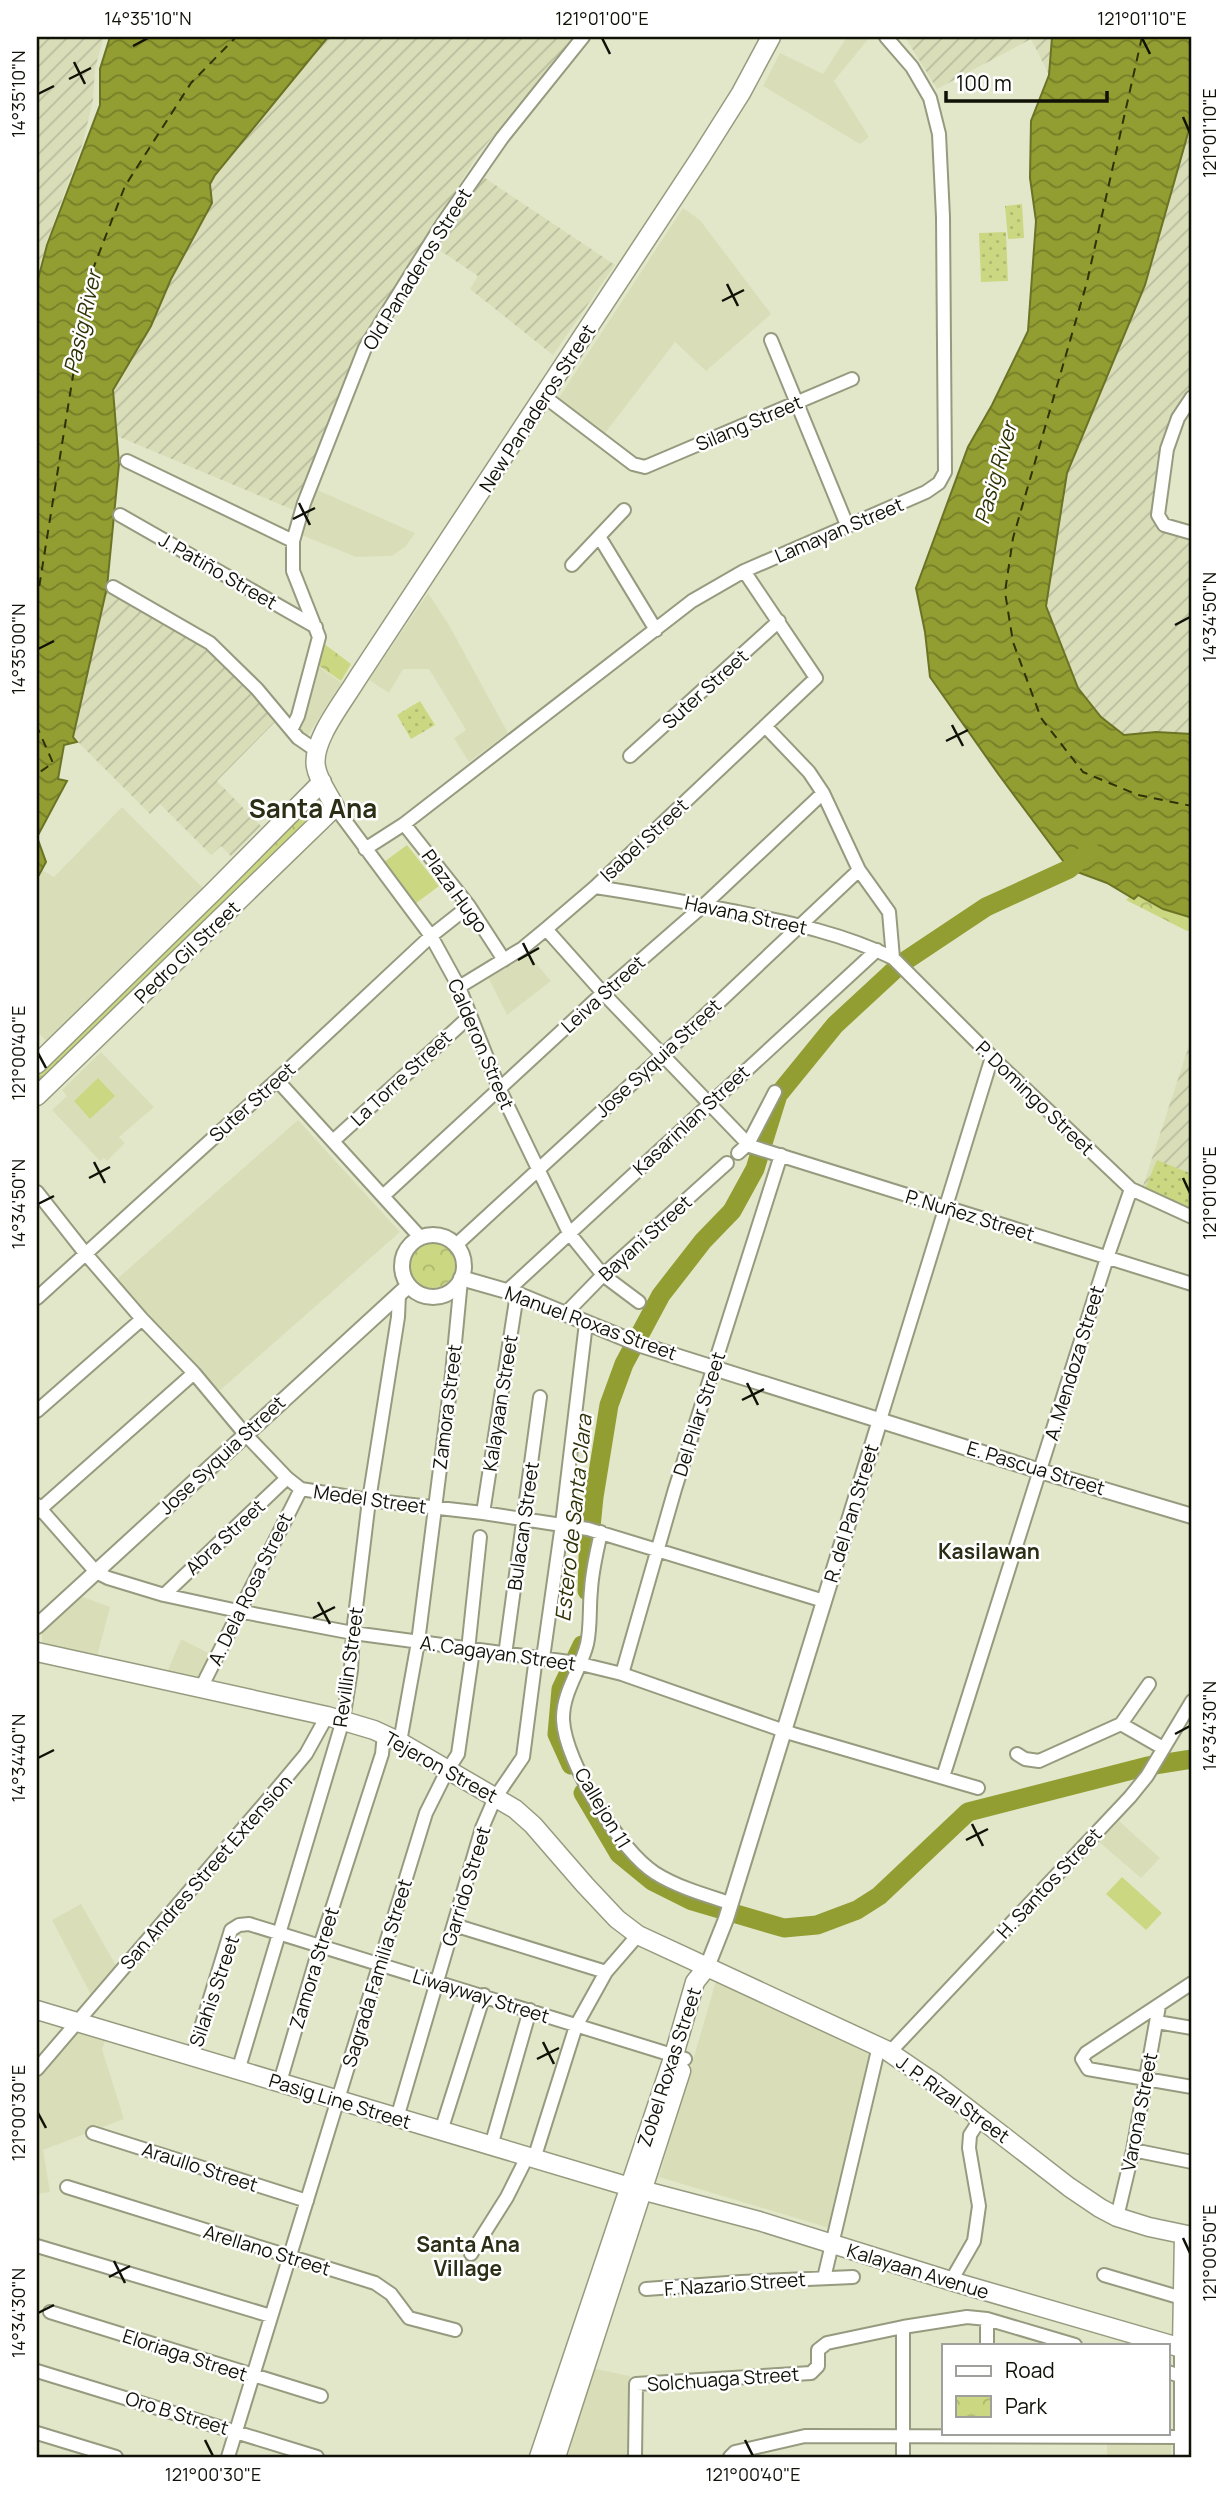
<svg xmlns="http://www.w3.org/2000/svg" width="1229" height="2494" font-family="Manrope,sans-serif">
  <defs>
    <pattern id="industrial-furrows" width="10" height="10" patternUnits="userSpaceOnUse" patternTransform="scale(1.75)"><rect width="10" height="10" fill="#d9deb9"/><path d="M-1 1l2-2M0 10L10 0M9 11l2-2" fill="none" stroke="#b9bd9e"/></pattern>
    <pattern id="grass-dots" width="8" height="8" patternUnits="userSpaceOnUse" patternTransform="scale(1.75)"><rect width="8" height="8" fill="#ccd782"/><path d="M2 2h.1M6 6h.1" fill="none" stroke="#aeb86f" stroke-width="1.8" stroke-linecap="round"/></pattern>
    <pattern id="park-crowns" width="20" height="18" patternUnits="userSpaceOnUse" patternTransform="scale(1.75)"><rect width="20" height="18" fill="#ccd782"/><path d="M2 6a3 3 0 1 1 6 0M12 15a3 3 0 1 1 6 0" fill="none" stroke="#aeb86f"/></pattern>
    <pattern id="water-waves" width="16" height="10" patternUnits="userSpaceOnUse" patternTransform="scale(1.75)"><rect width="16" height="10" fill="#929d32"/><path d="M0 5q4-4 8 0t8 0" fill="none" stroke="#767f28"/></pattern>
  </defs>
  <rect width="100%" height="100%" fill="#e2e7c9"/>
  <path fill="#d9deb9" d="M847,37H870L834,81L869,137L860,144L763,86L780,53L823,74Z
    M683,208L700,220L771,314L706,371L675,342L605,433L558,399Z
    M315,489L415,533L406,546L392,556L356,557L299,534Z
    M428,593L449,625L508,733L469,762L454,738L466,730L429,669H403L389,693L369,680Z
    M319,667L342,683L308,735L298,732Z
    M122,807L204,889L48,1043L37,1031V874L39,875L42,870L54,877Z
    M526,952L551,981L507,1015L487,975Z
    M101,1052L154,1107L119,1137L125,1143L107,1161L104,1158L100,1161L52,1110L67,1096L62,1090Z
    M298,1120L400,1232L217,1393L117,1279Z
    M80,1596L110,1607L97,1657L42,1644V1630Z
    M181,1639L212,1655L200,1681L167,1673Z
    M1119,1821L1160,1858L1141,1878L1099,1842Z
    M81,1904L118,1969L91,1995L52,1920Z
    M716,1981L872,2053L836,2230L659,2177Z
    M74,2030L105,2041L102,2049L124,2119L43,2150L50,2192L37,2194V2073Z
    M591,2368L630,2376V2457H568Z
    M1171,2440V2457H1107V2441Z"/>
  <path fill="url(#industrial-furrows)" d="M37,37H104L95,68L93,100L83,142L47,241L37,276Z
    M328,37H574L479,153L356,349L296,511L117,436L113,390L151,326L171,279L212,203L210,184L215,175Z
    M905,37H1052L1049,75L1031,39L937,89Z
    M1192,119V393L1178,414L1152,520L1192,533V734L1156,732L1124,735L1101,717L1078,688L1046,606L1067,473L1145,285Z
    M482,176L615,265L553,355L470,289L478,276L435,247Z
    M107,587L208,647L253,692L276,721L217,781L261,826L231,856L221,846L211,855L160,804L150,814L73,737Z
    M1192,1036V1210L1142,1189Z"/>
  <path fill="url(#grass-dots)" d="M1022,204L1024,238L1008,239L1005,206Z
    M1006,232L1008,281L981,282L979,233Z
    M420,701L435,725L411,739L397,715Z
    M1157,1160L1192,1174V1209L1144,1191Z"/>
  <path fill="url(#park-crowns)" d="M323,643L351,664L341,681L318,665Z
    M306,811L313,817L37,1090V1070L302,812Z
    M1136,890L1192,916V930L1187,931L1126,900Z
    M408 1264a24 24 0 1 1 48 0a24 24 0 1 1-48 0Z"/>
  <path fill="#ccd782" d="M407,845L439,886L415,904L384,862Z
    M98,1078L115,1096L90,1119L74,1101Z
    M1122,1877L1162,1913L1146,1930L1106,1894Z"/>
  <path fill="url(#water-waves)" stroke="#6b7325" stroke-width="2" d="M110,37H328L215,175L210,184L212,203L171,279L151,326L113,390L119,464L107,587L73,737L77,742L64,745L58,779L67,781L37,837L46,862L39,875L37,874V283L47,245L100,105V69Z
    M1052,37H1192V119L1145,285L1067,473L1046,606L1078,688L1101,717L1124,735L1156,732L1192,734V916L1189,917L1163,909L1138,895L1134,899L1107,883L1069,869L999,775L930,677L925,632L916,588L968,447L992,405L1028,331L1036,221L1030,178L1031,121L1049,75Z"/>
  <g fill="none" stroke-linecap="round" stroke-linejoin="round">
    <path stroke="#929d32" stroke-width="19" d="M587,1591L588,1557L594,1497L609,1405L624,1364L661,1295L703,1241L732,1211L755,1169L778,1095L835,1025L902,963L986,907L1069,869L1090,851
      M571,1765L557,1734L561,1689L582,1645
      M583,1793L619,1854L652,1881L692,1901L784,1928L817,1925L857,1910L879,1896L968,1812L1148,1766L1192,1759"/>
    <path stroke="#2e3205" stroke-width="2" stroke-dasharray="9 7" stroke-linecap="butt" d="M1142,37L1087,282L1013,538L1005,592L1013,642L1041,718L1083,772L1138,795L1192,806
      M37,618L38,594L88,282L125,186L191,83L236,37
      M37,708L38,729L53,763L37,774"/>
    <defs>
      <path id="minor" d="M771,340L847,525
        M545,397L633,464L645,467L852,379
        M1192,397L1178,418L1167,449L1158,515L1164,525L1192,533
        M127,461L293,541
        M120,515L316,627
        M600,538L656,630
        M572,565L624,510
        M113,587L210,643L257,689L298,738L317,751
        M765,726L809,772L823,793L859,870L889,912L893,958
        M292,728L298,716L319,637L293,571V541L304,503L365,348L443,223L502,138L583,37
        M630,756L779,621
        M335,807L431,936L459,987L499,1088L569,1233L603,1275L639,1302
        M404,824L469,906L504,960
        M365,849L404,824L692,601L744,571L926,492L939,483L945,472L943,217L939,134L930,98L912,67L886,37
        M595,887C643,894 690,903 738,912C791,923 844,934 893,958L999,1064L1131,1189L1192,1217
        M546,929L603,993L750,1146L1192,1284
        M459,987L523,948L546,929L595,887L816,678L744,571
        M277,1080L420,1237
        M333,1141L470,1016
        M738,1153L748,1144L775,1092
        M37,1192L85,1253L142,1319L194,1373L245,1434L287,1478L301,1489L369,1500L483,1513L588,1529L824,1601
        M383,1196L603,993L704,905L823,793
        M456,1245L662,1056L859,870
        M507,1291L877,950
        M37,1298L277,1080L431,936L469,906
        M565,1314L603,1275L727,1163
        M37,1411L142,1319
        M880,1420L992,1057
        M37,1505L96,1572L108,1578L164,1595L238,1611L353,1633L577,1663L622,1674L793,1734L978,1788
        M37,1512L194,1373
        M483,1513L517,1294
        M601,1532C597,1551 592,1570 591,1590C589,1608 591,1626 587,1644C581,1669 562,1693 563,1720C565,1762 620,1851 655,1873C677,1887 705,1895 730,1903
        M164,1595L287,1478
        M468,1650L480,1537
        M505,1655L540,1397
        M543,1658L562,1524L586,1323
        M622,1674L675,1489L781,1155
        M200,1690L301,1489
        M1121,1724L1163,1748
        M400,1742L418,1642L452,1374L461,1280
        M1017,1754L1025,1759L1039,1761L1121,1724L1149,1684
        M943,1777L1107,1258L1131,1189
        M454,1925L606,1972
        M1192,1983L1086,2053L1082,2059L1088,2069L1192,2087
        M1157,2022L1192,2028
        M890,2052L1130,1797L1147,1776L1192,1701
        M192,2057L231,1930L239,1925L249,1924L685,2059
        M37,2069L276,1790L306,1754L327,1716
        M238,2071L343,1720L351,1670L353,1633L369,1500L398,1317L399,1294
        M280,2082L320,1946L382,1754L384,1734
        M397,2118L482,1828L495,1798L523,1757L536,1657
        M441,2131L484,1995
        M93,2133L307,2201
        M491,2146L530,2010
        M1133,2150L1192,2162
        M534,2159L576,2026L606,1972L638,1935
        M67,2187L375,2283L391,2294L409,2318L455,2330
        M1117,2217L1133,2150L1159,2006
        M37,2246L271,2316
        M471,2254L507,2197L527,2157
        M1104,2275L1192,2301
        M824,2278L879,2046
        M951,2281L974,2241L979,2206L969,2148L970,2135L981,2118
        M646,2289L741,2282L853,2277
        M50,2312L321,2396
        M987,2319V2345
        M903,2327V2457
        M37,2371L317,2457
        M1168,2372L1192,2380
        M37,2433L116,2457
        M228,2457L426,1813L447,1771L458,1754L473,1650
        M635,2457L636,2384L811,2373L818,2366V2350L827,2343L903,2327L967,2317L987,2319L1075,2345
        M730,2457L735,2452L805,2436L1182,2437"/>
      <path id="tertiary" d="M402 1266a31 31 0 1 1 62 0a31 31 0 1 1-62 0Z
        M461,1278L517,1294L641,1345L1040,1471L1192,1516
        M37,1626L408,1286
        M707,1967L726,1919L880,1420
        M1182,2457V2348"/>
      <path id="secondary" d="M37,1064L213,892L322,782
        M37,1096L335,807C329,795 318,780 316,767C311,741 344,701 357,679L700,158L741,93L771,37
        M37,1652L327,1716L374,1730L400,1742L515,1809L533,1825L585,1885L617,1919L638,1935L886,2050L936,2084L1069,2187L1100,2208L1117,2217L1149,2227L1192,2236
        M37,2010L630,2187L759,2221L951,2281L1192,2351
        M1182,2348L1184,2235
        M539,2457L674,2055L695,1982L707,1967
        M556,2457L681,2071"/>
    </defs>
    <use href="#minor" stroke="#969b7f" stroke-width="16"/>
    <use href="#tertiary" stroke="#969b7f" stroke-width="18"/>
    <use href="#secondary" stroke="#969b7f" stroke-width="21"/>
    <use href="#minor" stroke="#fff" stroke-width="12"/>
    <use href="#tertiary" stroke="#fff" stroke-width="14"/>
    <use href="#secondary" stroke="#fff" stroke-width="18"/>
  </g>
  <path fill="none" stroke="#101107" stroke-width="2.5" d="M602,38L610,54M1142,38L1150,54M133,46L148,38M74,62L85,84M69,79L91,68M38,94L54,86M1183,117L1190,133M727,284L738,306M722,301L744,290M299,503L310,525M293,519L315,508M1175,625L1190,617M38,649L54,641M952,725L963,746M946,741L968,730M523,943L534,965M518,960L539,948M38,1053L46,1068M94,1162L105,1183M89,1178L110,1167M1183,1178L1190,1193M38,1204L54,1196M747,1383L758,1405M742,1400L764,1389M318,1602L330,1624M313,1618L335,1607M1175,1734L1190,1726M38,1758L54,1750M972,1824L983,1846M966,1840L988,1829M543,2042L554,2064M537,2059L559,2048M38,2113L46,2128M1183,2238L1190,2253M114,2261L125,2283M109,2277L130,2266M38,2313L54,2305M205,2440L213,2456M745,2440L753,2456"/>
  <g text-anchor="middle" dominant-baseline="central" stroke-width="5" stroke-linejoin="round" paint-order="stroke">
    <g font-size="19" fill="#101107" stroke="#fff">
      <text transform="translate(417 269) rotate(-58)">Old Panaderos Street</text>
      <text transform="translate(537 408) rotate(-57)">New Panaderos Street</text>
      <text transform="translate(749 423) rotate(-23)">Silang Street</text>
      <text transform="translate(839 530) rotate(-23)">Lamayan Street</text>
      <text transform="translate(218 571) rotate(30)">J. Patiño Street</text>
      <text transform="translate(705 689) rotate(-42)">Suter Street</text>
      <text transform="translate(644 840) rotate(-43)">Isabel Street</text>
      <text transform="translate(455 891) rotate(54)">Plaza Hugo</text>
      <text transform="translate(746 915) rotate(12)">Havana Street</text>
      <text transform="translate(187 952) rotate(-44)">Pedro Gil Street</text>
      <text transform="translate(603 994) rotate(-42)">Leiva Street</text>
      <text transform="translate(481 1044) rotate(67)">Calderon Street</text>
      <text transform="translate(658 1058) rotate(-43)">Jose Syquia Street</text>
      <text transform="translate(401 1078) rotate(-43)">La Torre Street</text>
      <text transform="translate(1035 1098) rotate(44)">P. Domingo Street</text>
      <text transform="translate(252 1102) rotate(-42)">Suter Street</text>
      <text transform="translate(691 1120) rotate(-43)">Kasarinlan Street</text>
      <text transform="translate(970 1215) rotate(17)">P. Nuñez Street</text>
      <text transform="translate(645 1238) rotate(-42)">Bayani Street</text>
      <text transform="translate(591 1323) rotate(20)">Manuel Roxas Street</text>
      <text transform="translate(1074 1363) rotate(-73)">A. Mendoza Street</text>
      <text transform="translate(500 1403) rotate(-81)">Kalayaan Street</text>
      <text transform="translate(447 1407) rotate(-83)">Zamora Street</text>
      <text transform="translate(699 1414) rotate(-72)">Del Pilar Street</text>
      <text transform="translate(222 1455) rotate(-43)">Jose Syquia Street</text>
      <text transform="translate(1036 1468) rotate(17)">E. Pascua Street</text>
      <text transform="translate(370 1499) rotate(8)">Medel Street</text>
      <text transform="translate(851 1513) rotate(-73)">R. del Pan Street</text>
      <text transform="translate(523 1526) rotate(-82)">Bulacan Street</text>
      <text transform="translate(225 1537) rotate(-43)">Abra Street</text>
      <text transform="translate(250 1589) rotate(-64)">A. Dela Rosa Street</text>
      <text transform="translate(498 1653) rotate(8)">A. Cagayan Street</text>
      <text transform="translate(348 1667) rotate(-82)">Revillin Street</text>
      <text transform="translate(441 1767) rotate(29)">Tejeron Street</text>
      <text transform="translate(603 1808) rotate(59)">Callejon 11</text>
      <text transform="translate(206 1872) rotate(-49)">San Andres Street Extension</text>
      <text transform="translate(1049 1883) rotate(-47)">H. Santos Street</text>
      <text transform="translate(466 1886) rotate(-73)">Garrido Street</text>
      <text transform="translate(314 1968) rotate(-73)">Zamora Street</text>
      <text transform="translate(377 1973) rotate(-73)">Sagrada Familia Street</text>
      <text transform="translate(214 1991) rotate(-71)">Silahis Street</text>
      <text transform="translate(481 1996) rotate(17)">Liwayway Street</text>
      <text transform="translate(669 2067) rotate(-72)">Zobel Roxas Street</text>
      <text transform="translate(953 2099) rotate(36)">J. P. Rizal Street</text>
      <text transform="translate(340 2101) rotate(17)">Pasig Line Street</text>
      <text transform="translate(1139 2112) rotate(-79)">Varona Street</text>
      <text transform="translate(200 2167) rotate(18)">Araullo Street</text>
      <text transform="translate(267 2250) rotate(17)">Arellano Street</text>
      <text transform="translate(918 2271) rotate(17)">Kalayaan Avenue</text>
      <text transform="translate(735 2284) rotate(-4)">F. Nazario Street</text>
      <text transform="translate(185 2355) rotate(18)">Eloriaga Street</text>
      <text transform="translate(723 2379) rotate(-4)">Solchuaga Street</text>
      <text transform="translate(177 2413) rotate(17)">Oro B Street</text>
    </g>
    <g font-size="21" font-style="italic" fill="#2e3205" stroke="#fff">
      <text transform="translate(82 322) rotate(-77)">Pasig River</text>
      <text transform="translate(995 473) rotate(-74)">Pasig River</text>
      <text transform="translate(573 1518) rotate(-84)">Estero de Santa Clara</text>
    </g>
    <g font-size="21" font-weight="bold" fill="#2b2e15" stroke="#fff">
      <text x="989" y="1551">Kasilawan</text>
      <text x="468" y="2244">Santa Ana<tspan x="468" dy="24">Village</tspan></text>
    </g>
    <g font-size="26" font-weight="bold" fill="#2b2e15" stroke="#fff">
      <text x="313" y="808">Santa Ana</text>
    </g>
  </g>
  <rect width="1229" height="2494" fill="none" stroke="#ffffff" stroke-width="77"/>
  <rect x="942" y="2344" width="228" height="91" fill="#ffffff" stroke="#9fa09c" stroke-width="2"/>
  <rect x="956" y="2366" width="35" height="10" fill="#ffffff" stroke="#9fa09c" stroke-width="2"/>
  <text x="1005" y="2378" font-size="21" fill="#101107">Road</text>
  <rect x="956" y="2396" width="35" height="21" fill="url(#park-crowns)" stroke="#9fa09c" stroke-width="2"/>
  <text x="1005" y="2414" font-size="21" fill="#101107">Park</text>
  <path d="M946 91v10h161v-10" fill="none" stroke="#101107" stroke-width="3.5"/>
  <text x="956" y="91" font-size="21" fill="#101107" stroke="#ffffff" stroke-width="5" paint-order="stroke">100 m</text>
  <rect x="38" y="38" width="1152" height="2418" fill="none" stroke="#101107" stroke-width="2.5"/>
  <g font-size="18" text-anchor="middle" fill="#101107">
    <text x="148" y="25">14°35'10"N</text>
    <text x="602" y="25">121°01'00"E</text>
    <text x="1142" y="25">121°01'10"E</text>
    <text transform="translate(19 94) rotate(-90)" y="6">14°35'10"N</text>
    <text transform="translate(1210 133) rotate(-90)" y="6">121°01'10"E</text>
    <text transform="translate(1210 617) rotate(-90)" y="6">14°34'50"N</text>
    <text transform="translate(19 649) rotate(-90)" y="6">14°35'00"N</text>
    <text transform="translate(19 1053) rotate(-90)" y="6">121°00'40"E</text>
    <text transform="translate(1210 1193) rotate(-90)" y="6">121°01'00"E</text>
    <text transform="translate(19 1204) rotate(-90)" y="6">14°34'50"N</text>
    <text transform="translate(1210 1726) rotate(-90)" y="6">14°34'30"N</text>
    <text transform="translate(19 1758) rotate(-90)" y="6">14°34'40"N</text>
    <text transform="translate(19 2113) rotate(-90)" y="6">121°00'30"E</text>
    <text transform="translate(1210 2253) rotate(-90)" y="6">121°00'50"E</text>
    <text transform="translate(19 2313) rotate(-90)" y="6">14°34'30"N</text>
    <text x="213" y="2481">121°00'30"E</text>
    <text x="753" y="2481">121°00'40"E</text>
  </g>
</svg>
